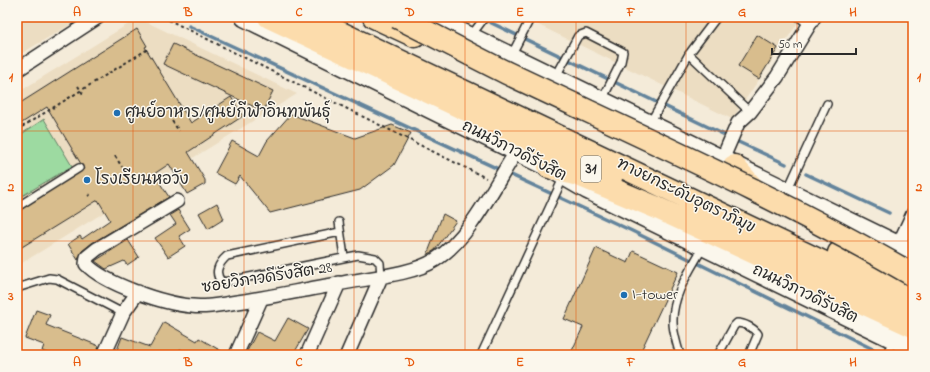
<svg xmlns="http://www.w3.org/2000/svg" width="930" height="372" font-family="'Indie Flower','Playpen Sans Thai',sans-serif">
  <rect width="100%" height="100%" fill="#f4ebd9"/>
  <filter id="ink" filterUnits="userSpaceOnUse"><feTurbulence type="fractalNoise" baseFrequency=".025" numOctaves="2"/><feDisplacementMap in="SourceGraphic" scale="8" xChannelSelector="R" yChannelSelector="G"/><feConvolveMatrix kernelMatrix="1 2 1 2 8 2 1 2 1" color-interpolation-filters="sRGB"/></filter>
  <g filter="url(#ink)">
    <path fill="#ecddc2" d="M17,17H83L17,56Z
      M522,17H802L732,119Z
      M138,18L297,94L17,266V93Z"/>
    <path fill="#9ddaa1" stroke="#648266" d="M44,119L72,166L17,199V137Z"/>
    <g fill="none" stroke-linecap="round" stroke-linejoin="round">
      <path stroke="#63849c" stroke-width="3.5" d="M479,17L729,137
        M189,26L630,230L885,355
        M734,140L786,164
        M806,174L889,213"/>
    </g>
    <path fill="#d8bd8d" stroke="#2b2b2b" d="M137,29L147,46L145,47L191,123L231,97L243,116L188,152L205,180V184L187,194L169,164L154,174L169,197L92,243L82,251L78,260L68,244L80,236L82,239L110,220L98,200L17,250V212L84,169L47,107L17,126V105Z
      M757,35L778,48L759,79L738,66Z
      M173,44L273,91L263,111L163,64Z
      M291,114L355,138L392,125L411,133L394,165L360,190L270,213L240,176L235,184L215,173L232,141L259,156L267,141Z
      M217,203L224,219L208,229L199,213Z
      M178,210L190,229L179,236L185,246L168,257L155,238L176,224L170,215Z
      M443,214L456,221L435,250L427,255Z
      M128,240L139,257L127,265L124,261L106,269L95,261Z
      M596,248L628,263L633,251L678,272L639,355H570L583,327L564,319Z
      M36,310L50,315L46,325L99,346L96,355H52L42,351L44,345L25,338Z
      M288,318L308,329L293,355H245L257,332L275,341Z
      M164,322L197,341L199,338L228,355H191L180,349L176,355H131L117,350L122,337L150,347Z"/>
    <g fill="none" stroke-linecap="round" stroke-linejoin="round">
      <defs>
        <path id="service" d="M799,17L809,25
          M470,37L485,17
          M689,54L750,112
          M511,56L531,17
          M555,78L578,36L586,33L623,52L621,62L602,100
          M650,123L689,54L717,17
          M787,191L827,104
          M17,207L79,168
          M339,222L344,257
          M340,232L227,256C219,263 213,273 222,282L229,281L358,255L375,258L380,263L381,277
          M17,288L49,278L57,279L123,313
          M481,355L564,176
          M680,355C677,345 673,332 673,322C672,295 691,269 703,247
          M718,355L734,326L737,323C744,323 754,328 758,334L749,355
          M886,355L894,339"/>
        <path id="minor" d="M17,70L98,17
          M722,160L738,123L750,112L777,77L814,17
          M177,201L97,249L87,257L86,264C105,284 164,304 192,306C205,308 218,305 231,303C267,298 302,290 338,284C366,278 412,275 435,260C470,238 494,186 516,152
          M898,246L913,214
          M104,355L123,313L138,292
          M236,355L261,299
          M307,355L339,283
          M347,355L381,277"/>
        <path id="secondary" d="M245,17L549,167L587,189L913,348
          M429,17L913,253"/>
        <path id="trunk" d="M269,17L611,178
          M374,17L415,36
          M734,166L757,192"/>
        <path id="motorway" d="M307,17L913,305
          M549,167L581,176L655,207L913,326
          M839,253L913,287"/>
      </defs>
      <use href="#service" stroke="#2b2b2b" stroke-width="10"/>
      <use href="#minor" stroke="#2b2b2b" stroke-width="16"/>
      <use href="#secondary" stroke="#2b2b2b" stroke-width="22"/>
      <use href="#trunk" stroke="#2b2b2b" stroke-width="25"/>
      <use href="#motorway" stroke="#2b2b2b" stroke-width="25"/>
      <path stroke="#2b2b2b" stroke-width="2" stroke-dasharray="3 3" stroke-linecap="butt" d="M163,17L486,178
        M172,121L179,131
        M17,130L148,49
        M115,156L122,167
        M88,196L93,193"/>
      <use href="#service" stroke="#fbf7ec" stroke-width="7"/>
      <use href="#minor" stroke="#fbf7ec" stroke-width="13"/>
      <use href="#secondary" stroke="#fbf7ec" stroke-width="19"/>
      <use href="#trunk" stroke="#fcdcac" stroke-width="22"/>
      <use href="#motorway" stroke="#fcdcac" stroke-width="22"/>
      <defs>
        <path id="motorway-bridge" d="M397,17C434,35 470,55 507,73C644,138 782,199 913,275"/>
      </defs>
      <use href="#motorway-bridge" stroke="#2b2b2b" stroke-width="25" stroke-linecap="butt"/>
      <path stroke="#2b2b2b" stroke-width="2" stroke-dasharray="3 3" stroke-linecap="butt" d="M78,86L83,94"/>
      <use href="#motorway-bridge" stroke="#fcdcac" stroke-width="22"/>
    </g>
  </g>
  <path fill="none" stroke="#e8590c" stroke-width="1" stroke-opacity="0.55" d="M133,17V355M244,17V355M354,17V355M465,17V355M576,17V355M686,17V355M797,17V355M17,131H913M17,241H913"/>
  <g fill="#1f6fb2" stroke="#fbf7ec" stroke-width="1.5">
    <circle cx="117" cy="113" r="4"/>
    <circle cx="87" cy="180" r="4"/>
    <circle cx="624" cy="295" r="4"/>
  </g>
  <g text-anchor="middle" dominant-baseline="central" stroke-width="3" stroke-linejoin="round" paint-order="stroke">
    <rect fill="#fbf7ec" stroke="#696865" stroke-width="1" x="581" y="156" width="20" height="26" rx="3"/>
    <g font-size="15" font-weight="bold" fill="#2b2b2b">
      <text x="591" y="169">31</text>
    </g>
    <g font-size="16" fill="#2b2b2b" stroke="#fbf7ec" text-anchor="start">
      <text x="125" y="113">ศูนย์อาหาร/ศูนย์กีฬาอินทพันธุ์</text>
      <text x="95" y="180">โรงเรียนหอวัง</text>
      <text x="632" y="295">I-tower</text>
    </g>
    <g font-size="16" fill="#2b2b2b" stroke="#fbf7ec">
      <text transform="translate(514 151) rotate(27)">ถนนวิภาวดีรังสิต</text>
      <text transform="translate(686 196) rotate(26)">ทางยกระดับอุตราภิมุข</text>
      <text transform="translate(267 278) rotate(-9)">ซอยวิภาวดีรังสิต 28</text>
      <text transform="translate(805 294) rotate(26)">ถนนวิภาวดีรังสิต</text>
    </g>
  </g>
  <rect width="930" height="372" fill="none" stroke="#fbf7ec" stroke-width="44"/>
  <path d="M772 48v6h84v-6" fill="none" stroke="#2b2b2b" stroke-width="2"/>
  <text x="778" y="48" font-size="12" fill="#2b2b2b" stroke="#fbf7ec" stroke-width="3" paint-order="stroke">50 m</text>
  <rect x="22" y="22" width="886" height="328" fill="none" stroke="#e8590c" stroke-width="1.5"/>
  <g font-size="13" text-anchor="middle" font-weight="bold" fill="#e8590c">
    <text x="77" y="16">A</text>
    <text x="188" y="16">B</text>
    <text x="299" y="16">C</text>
    <text x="410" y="16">D</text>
    <text x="520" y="16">E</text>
    <text x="631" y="16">F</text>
    <text x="742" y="16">G</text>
    <text x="853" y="16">H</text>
    <text x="11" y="81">1</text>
    <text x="919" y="81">1</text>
    <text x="11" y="191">2</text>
    <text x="919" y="191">2</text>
    <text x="11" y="300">3</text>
    <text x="919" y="300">3</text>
    <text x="77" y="366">A</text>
    <text x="188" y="366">B</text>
    <text x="299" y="366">C</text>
    <text x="410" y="366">D</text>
    <text x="520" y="366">E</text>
    <text x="631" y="366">F</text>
    <text x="742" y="366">G</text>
    <text x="853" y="366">H</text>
  </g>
</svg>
